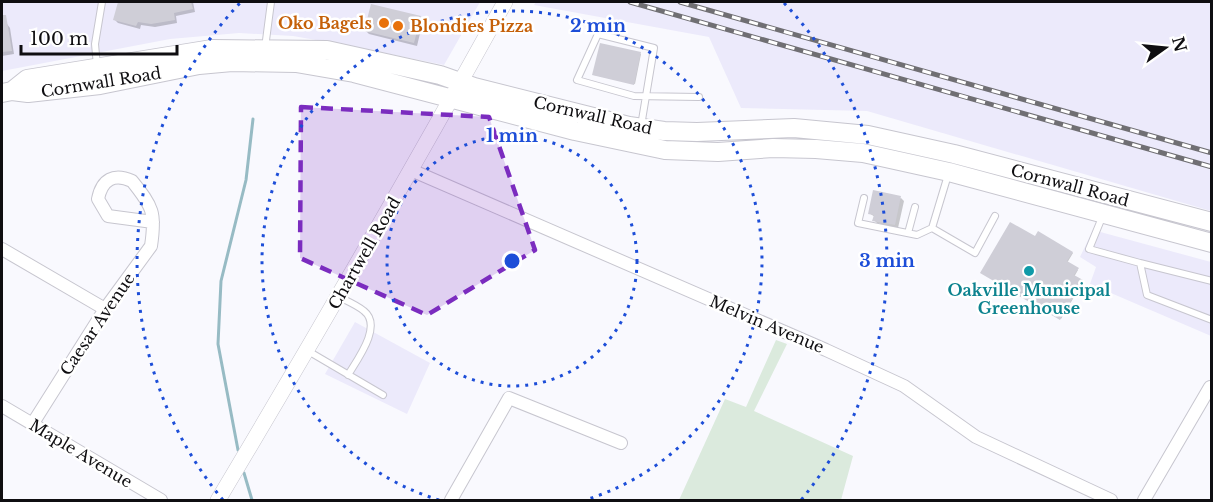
<svg xmlns="http://www.w3.org/2000/svg" width="1213" height="502" font-family="'Libre Baskerville',serif">
  <rect width="100%" height="100%" fill="#f9f9fe"/>
  <path fill="#eceafb" d="M2,2H480L444,65L350,46L293,36L239,33L170,39L2,71Z
    M536,2H1211V211L867,111L741,108L709,37L534,5Z
    M1093,230L1211,262V336L1090,284L1096,267L1080,257Z
    M355,322L430,363L407,414L325,374Z"/>
  <path fill="#dbeadd" d="M776,340L787,344L754,411L853,456L841,500H679L725,399L746,407Z"/>
  <path fill="#0003" d="M120,2H193L195,12L176,16L177,23L155,27L141,25L140,29L118,23L115,20Z
    M420,18L423,21L417,46L369,34L366,31Z
    M7,24L10,28L14,54L2,56V25Z
    M601,45L641,54L635,84L594,75Z
    M901,198L904,201L898,228L877,223L874,220L875,217L869,213Z
    M1039,233L1073,253L1067,263L1078,270L1074,277L1083,282L1061,319L982,273L1036,238Z"/>
  <g fill="none" stroke-linecap="round" stroke-linejoin="round">
    <path stroke="#97bbc4" stroke-width="3" d="M238,450L218,344L221,281L246,180L253,119
      M244,473L252,500"/>
  </g>
  <path fill="#cfced7" d="M118,2H191L193,9L174,13L175,20L151,24L138,22L136,26L113,20Z
    M371,4L421,16L414,43L364,31Z
    M2,15H6L12,51L2,52Z
    M600,43L641,52L634,85L592,75Z
    M873,190L901,196L895,225L872,221L874,215L868,214Z
    M1010,222L1035,236L1038,231L1073,252L1067,261L1079,268L1074,275L1083,280L1060,320L980,273Z"/>
  <g fill="none" stroke-linecap="round" stroke-linejoin="round">
    <defs>
      <path id="service" d="M265,48L271,2
        M97,66L95,44L102,2
        M641,126L654,48L598,34L577,80L634,96L699,97
        M864,198L858,223L917,235L932,228L948,175
        M1103,215L1089,249L1140,263
        M932,228L975,253L995,216
        M908,233L915,207
        M1212,281L1140,263L1147,295L1212,320
        M339,297C347,301 357,305 364,311C383,326 357,360 348,375
        M308,351L383,395"/>
      <path id="minor" d="M411,170L826,350L904,386L976,437L1111,500
        M2,249L105,309
        M2,406L161,500
        M33,423L105,309L151,246C156,213 153,207 132,181C114,173 102,179 98,199L108,216L153,222
        M451,500L509,398L621,443
        M1144,500L1210,387"/>
      <path id="tertiary" d="M218,500C316,336 412,170 505,2"/>
      <path id="secondary" d="M12,91L27,79L212,49L327,50L440,75L474,87L629,126L664,131L697,132L794,128L868,135L954,154L1212,222
        M2,93L12,91L28,93L100,85L199,65L232,62L296,63L354,73L575,131L665,150L718,152L773,148L816,149L863,153L949,172L1212,243"/>
    </defs>
    <use href="#service" stroke="#c7c6cf" stroke-width="8"/>
    <use href="#minor" stroke="#c7c6cf" stroke-width="14"/>
    <use href="#tertiary" stroke="#c7c6cf" stroke-width="16"/>
    <use href="#secondary" stroke="#c7c6cf" stroke-width="20"/>
    <use href="#service" stroke="#fff" stroke-width="6"/>
    <use href="#minor" stroke="#fff" stroke-width="12"/>
    <use href="#tertiary" stroke="#fff" stroke-width="15"/>
    <use href="#secondary" stroke="#fff" stroke-width="18"/>
    <defs>
      <path id="rail" d="M630,2L1212,167
        M680,2L1212,153"/>
    </defs>
    <use href="#rail" stroke="#706f73" stroke-width="5"/>
    <use href="#rail" stroke="#fff" stroke-width="3" stroke-dasharray="9" stroke-linecap="butt"/>
  </g>
  <path fill="#7b2cbf" fill-opacity="0.2" stroke="#7b2cbf" stroke-width="4.5" stroke-dasharray="12 8" stroke-linejoin="round" d="M301,107L489,117L535,250L427,315L300,258Z"/>
  <g fill="none" stroke="#1d4ed8" stroke-width="3" stroke-dasharray="3 6">
    <circle cx="512" cy="261" r="125"/>
    <path d="M439 500A250 250 0 1 1 585 500"/>
    <path d="M223 500A375 375 0 0 1 240 3M784 3A375 375 0 0 1 801 500"/>
  </g>
  <g fill="#e8710a" stroke="#fff" stroke-width="2">
    <circle cx="384" cy="23" r="6"/>
    <circle cx="398" cy="26" r="6"/>
  </g>
  <circle fill="#0f9aa8" stroke="#fff" stroke-width="2" cx="1029" cy="271" r="6"/>
  <g text-anchor="middle" dominant-baseline="central" stroke-width="5" stroke-linejoin="round" paint-order="stroke">
    <g font-size="16" font-weight="bold" fill="#c56008" stroke="#fff" text-anchor="end">
      <text x="372" y="23">Oko Bagels</text>
      <text x="410" y="26" text-anchor="start">Blondies Pizza</text>
    </g>
    <g font-size="16" fill="#0f0e11" stroke="#fff">
      <text transform="translate(101 82) rotate(-9)">Cornwall Road</text>
      <text transform="translate(593 115) rotate(13)">Cornwall Road</text>
      <text transform="translate(1070 185) rotate(15)">Cornwall Road</text>
      <text transform="translate(364 253) rotate(-60)">Chartwell Road</text>
      <text transform="translate(97 324) rotate(-56)">Caesar Avenue</text>
      <text transform="translate(767 324) rotate(23)">Melvin Avenue</text>
      <text transform="translate(81 453) rotate(31)">Maple Avenue</text>
    </g>
    <g font-size="16" font-weight="bold" fill="#0d838f" stroke="#fff">
      <text x="1029" y="290">Oakville Municipal<tspan x="1029" dy="18">Greenhouse</tspan></text>
    </g>
  </g>
  <circle cx="512" cy="261" r="9" fill="#1d4ed8" stroke="#fff" stroke-width="3"/>
  <g font-size="18" text-anchor="middle" font-weight="bold" fill="#1d4ed8" stroke="#fff" stroke-width="5" stroke-linejoin="round" paint-order="stroke">
    <text x="598" y="32">2 min</text>
    <text x="512" y="142">1 min</text>
    <text x="887" y="267">3 min</text>
  </g>
  <rect width="1213" height="502" fill="none" stroke="#0f0e11" stroke-width="6"/>
  <g transform="translate(1165 48) rotate(75)" stroke="#ffffff" stroke-width="4.5" paint-order="stroke">
  <path d="M0-4.5L10 22L0 15L-10 22Z" fill="#0f0e11"/>
  <text y="-9" font-size="16" font-weight="bold" text-anchor="middle" fill="#0f0e11">N</text>
  </g>
  <path d="M21 45v9h156v-9" fill="none" stroke="#0f0e11" stroke-width="3"/>
  <text x="30" y="45" font-size="18" fill="#0f0e11" stroke="#ffffff" stroke-width="4.5" paint-order="stroke">100 m</text>
</svg>
